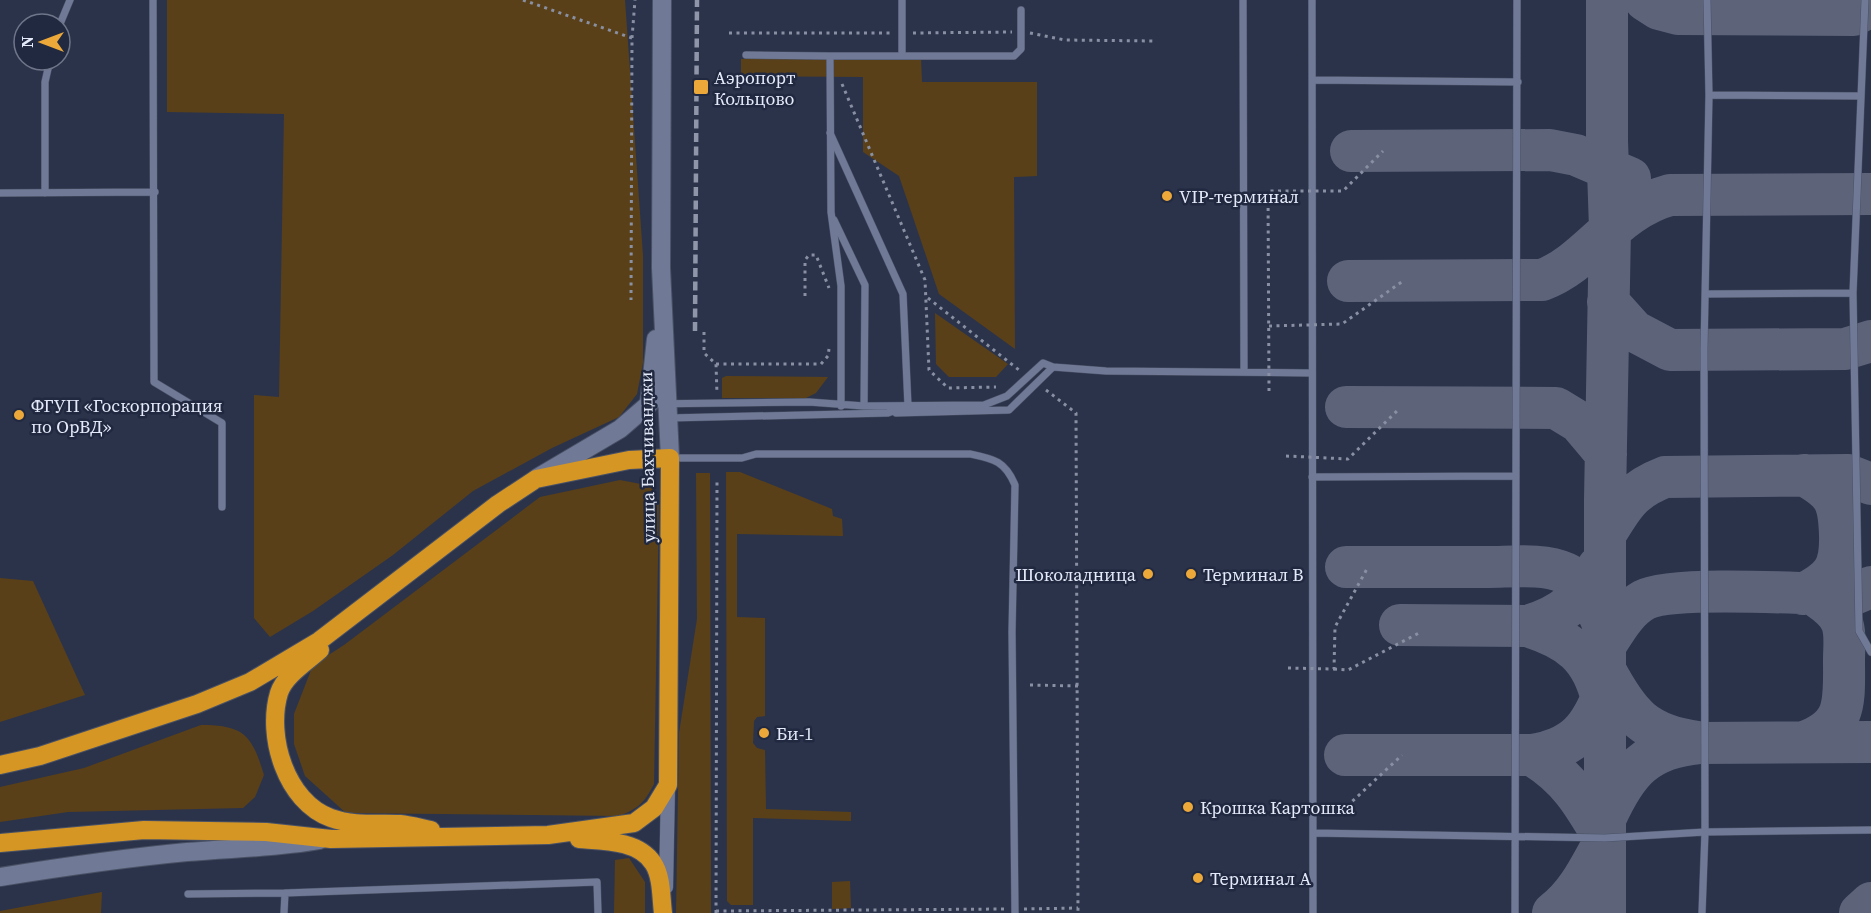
<svg xmlns="http://www.w3.org/2000/svg" width="1871" height="913" font-family="'Source Serif 4',serif">
  <rect width="100%" height="100%" fill="#2b334b"/>
  <path fill="#5a4018" d="M167,0H625L643,256V363L637,394L619,417L552,448L473,491L393,555L313,611L270,637L254,618V395L279,397L284,114L167,112Z
    M921,58L922,82H1037V176L1014,177L1015,349L939,294L899,176L863,152V77L741,76V59Z
    M935,313L1008,364L996,377H949L936,364Z
    M726,376L828,377L816,393L806,398H722V378Z
    M726,472H740L832,509L833,516L842,519L843,536L737,534V617L765,618V716L757,717L754,721L753,743L757,748L765,750L766,809L851,812V821L753,818V905H731L727,901Z
    M696,473H710L711,913H676L679,733L697,619Z
    M620,480L651,486L659,504L654,784C645,802 638,809 619,816L346,813L305,776L294,744V714L313,665L344,645L540,497Z
    M0,578L33,581L85,695L0,722Z
    M201,725C245,725 252,736 264,775L255,797L243,808L68,812L0,822V787L84,768Z
    M629,858L645,882V913H614L615,860Z
    M850,881L851,908L832,909V882Z
    M102,892L101,913H0V911Z"/>
  <g fill="none" stroke-linecap="round" stroke-linejoin="round">
    <path stroke="#5d647a" stroke-width="42" d="M1645,0L1659,9L1678,14L1854,15L1871,6
      M1351,151L1550,150L1576,155L1630,178
      M1348,281L1542,280C1589,263 1614,210 1670,195L1871,194
      M1608,302L1634,331L1670,350L1845,349L1871,341
      M1346,407L1556,408L1579,422L1606,454
      M1605,535C1623,505 1631,490 1665,477L1848,475L1871,484
      M1346,567C1393,567 1440,567 1488,567C1511,567 1544,563 1565,573C1587,583 1596,606 1604,627
      M1803,594C1833,579 1841,568 1840,535C1839,501 1835,492 1804,475
      M1400,625L1527,626C1560,617 1585,599 1598,567
      M1527,626C1569,639 1592,656 1602,700
      M1605,646C1616,629 1626,610 1644,600C1672,585 1812,594 1852,595L1871,587
      M1605,670C1629,715 1645,735 1698,742
      M1804,742C1848,727 1844,701 1844,660C1844,648 1846,634 1842,623C1837,609 1824,602 1813,594
      M1345,755H1532C1575,748 1591,728 1605,689
      M1532,755C1569,777 1584,804 1605,840C1590,867 1578,894 1553,913
      M1606,817C1627,771 1646,748 1699,743L1871,742
      M1605,913V499L1610,228L1607,141V0
      M1860,913L1871,903"/>
    <defs>
      <path id="lane" d="M153,0L154,382L222,423V507
        M1243,0L1244,372
        M1312,0L1313,913
        M1865,0L1853,293L1859,631L1871,652
        M60,24L70,0
        M746,55L830,56L831,212L841,286V406
        M830,56H1014L1021,49V10
        M902,56V0
        M1312,80L1518,82
        M1709,95L1861,96
        M0,193L155,192
        M45,193V82L50,60
        M834,220L865,285L864,406
        M1706,294L1853,293
        M649,404L809,402L864,406L984,405L1007,396L1043,363L1053,367L1106,371L1311,373
        M896,413L1009,410L1053,367
        M669,418L888,413L908,406L903,294L830,133
        M671,458H742L756,454H970C994,459 1005,461 1015,485L1012,632L1015,913
        M1312,477L1514,476
        M1313,833L1605,838L1705,832L1871,830
        M188,894L285,893
        M284,913L285,893L597,882L598,913
        M1515,913L1517,0
        M1702,913L1705,832L1704,349L1709,95L1707,0"/>
      <path id="street" d="M666,887L668,786"/>
      <path id="secondary" d="M662,0L661,268L670,458
        M537,478L620,429L649,404L656,339
        M0,877C62,867 124,858 187,852C232,848 276,848 320,840"/>
      <path id="highway" d="M320,650C307,662 285,675 279,693C266,736 286,802 331,818C353,826 377,823 400,824C410,825 421,828 431,830
        M0,765L40,756L197,704L250,682L319,641L498,504L536,479L629,460L670,458L668,785L654,808L634,823L548,835L331,839L266,832L144,830L0,843
        M579,839C603,841 638,840 653,863C662,876 661,898 663,913"/>
    </defs>
    <use href="#lane" stroke="#495165" stroke-width="8"/>
    <use href="#street" stroke="#495165" stroke-width="15"/>
    <use href="#secondary" stroke="#495165" stroke-width="20"/>
    <use href="#highway" stroke="#495165" stroke-width="20"/>
    <path stroke="#8990a3" stroke-width="3" stroke-dasharray="3 4.5" stroke-linecap="butt" d="M523,0L632,38L631,300
      M729,33H892
      M913,33L1012,32
      M1030,33L1065,40L1156,41
      M632,38L635,0
      M842,84L925,280L929,370L948,388L996,387
      M805,296V260L809,255H816L829,288
      M928,298L1019,370
      M704,332V353L716,364L717,394
      M716,364H821L828,356L829,349
      M1046,390L1076,413L1078,913
      M1334,669L1348,670L1419,633
      M1030,685L1078,686
      M1024,909L1078,908
      M716,911L1006,909
      M716,913L717,482"/>
    <use href="#lane" stroke="#707a96" stroke-width="7"/>
    <use href="#street" stroke="#707a96" stroke-width="14"/>
    <use href="#secondary" stroke="#707a96" stroke-width="18"/>
    <use href="#highway" stroke="#d69624" stroke-width="18"/>
    <path stroke="#8f96a9" stroke-width="4.5" stroke-dasharray="9 4.5" stroke-linecap="butt" d="M695,331L697,0"/>
    <path stroke="#8990a3" stroke-width="3" stroke-dasharray="3 4.5" stroke-linecap="butt" d="M1269,326L1342,324L1403,281
      M1269,391L1268,191H1343L1383,151
      M1286,456L1348,459L1400,408
      M1288,668L1334,669L1335,627L1368,567
      M1288,809H1344L1402,755"/>
  </g>
  <g fill="#eca93a" stroke="#212940" stroke-width="2">
    <rect x="693" y="79" width="16" height="16" rx="3"/>
    <circle cx="1167" cy="196" r="6"/>
    <circle cx="19" cy="415" r="6"/>
    <circle cx="1148" cy="574" r="6"/>
    <circle cx="1191" cy="574" r="6"/>
    <circle cx="764" cy="733" r="6"/>
    <circle cx="1188" cy="807" r="6"/>
    <circle cx="1198" cy="878" r="6"/>
  </g>
  <g text-anchor="middle" dominant-baseline="central" stroke-width="5" stroke-linejoin="round" paint-order="stroke">
    <g font-size="18" fill="#e4eaf9" stroke="#212940" text-anchor="start">
      <text x="714" y="77">Аэропорт<tspan x="714" dy="21">Кольцово</tspan></text>
      <text x="1179" y="196">VIP-терминал</text>
      <text x="31" y="405">ФГУП «Госкорпорация<tspan x="31" dy="21">по ОрВД»</tspan></text>
      <text x="1136" y="574" text-anchor="end">Шоколадница</text>
      <text x="1203" y="574">Терминал B</text>
      <text x="776" y="733">Би-1</text>
      <text x="1200" y="807">Крошка Картошка</text>
      <text x="1210" y="878">Терминал А</text>
    </g>
    <g font-size="18" fill="#e4eaf9" stroke="#212940">
      <text transform="translate(647 457) rotate(-91)">улица Бахчиванджи</text>
    </g>
  </g>
  <g transform="translate(42 42) rotate(270)"><circle r="28" fill="#212940" stroke="#6f768a" stroke-width="1.5"/>
  <path d="M0-4.5L10 22L0 15L-10 22Z" fill="#eca93a"/>
  <text y="-9" font-size="16" font-weight="bold" text-anchor="middle" fill="#e4eaf9">N</text>
  </g>
</svg>
